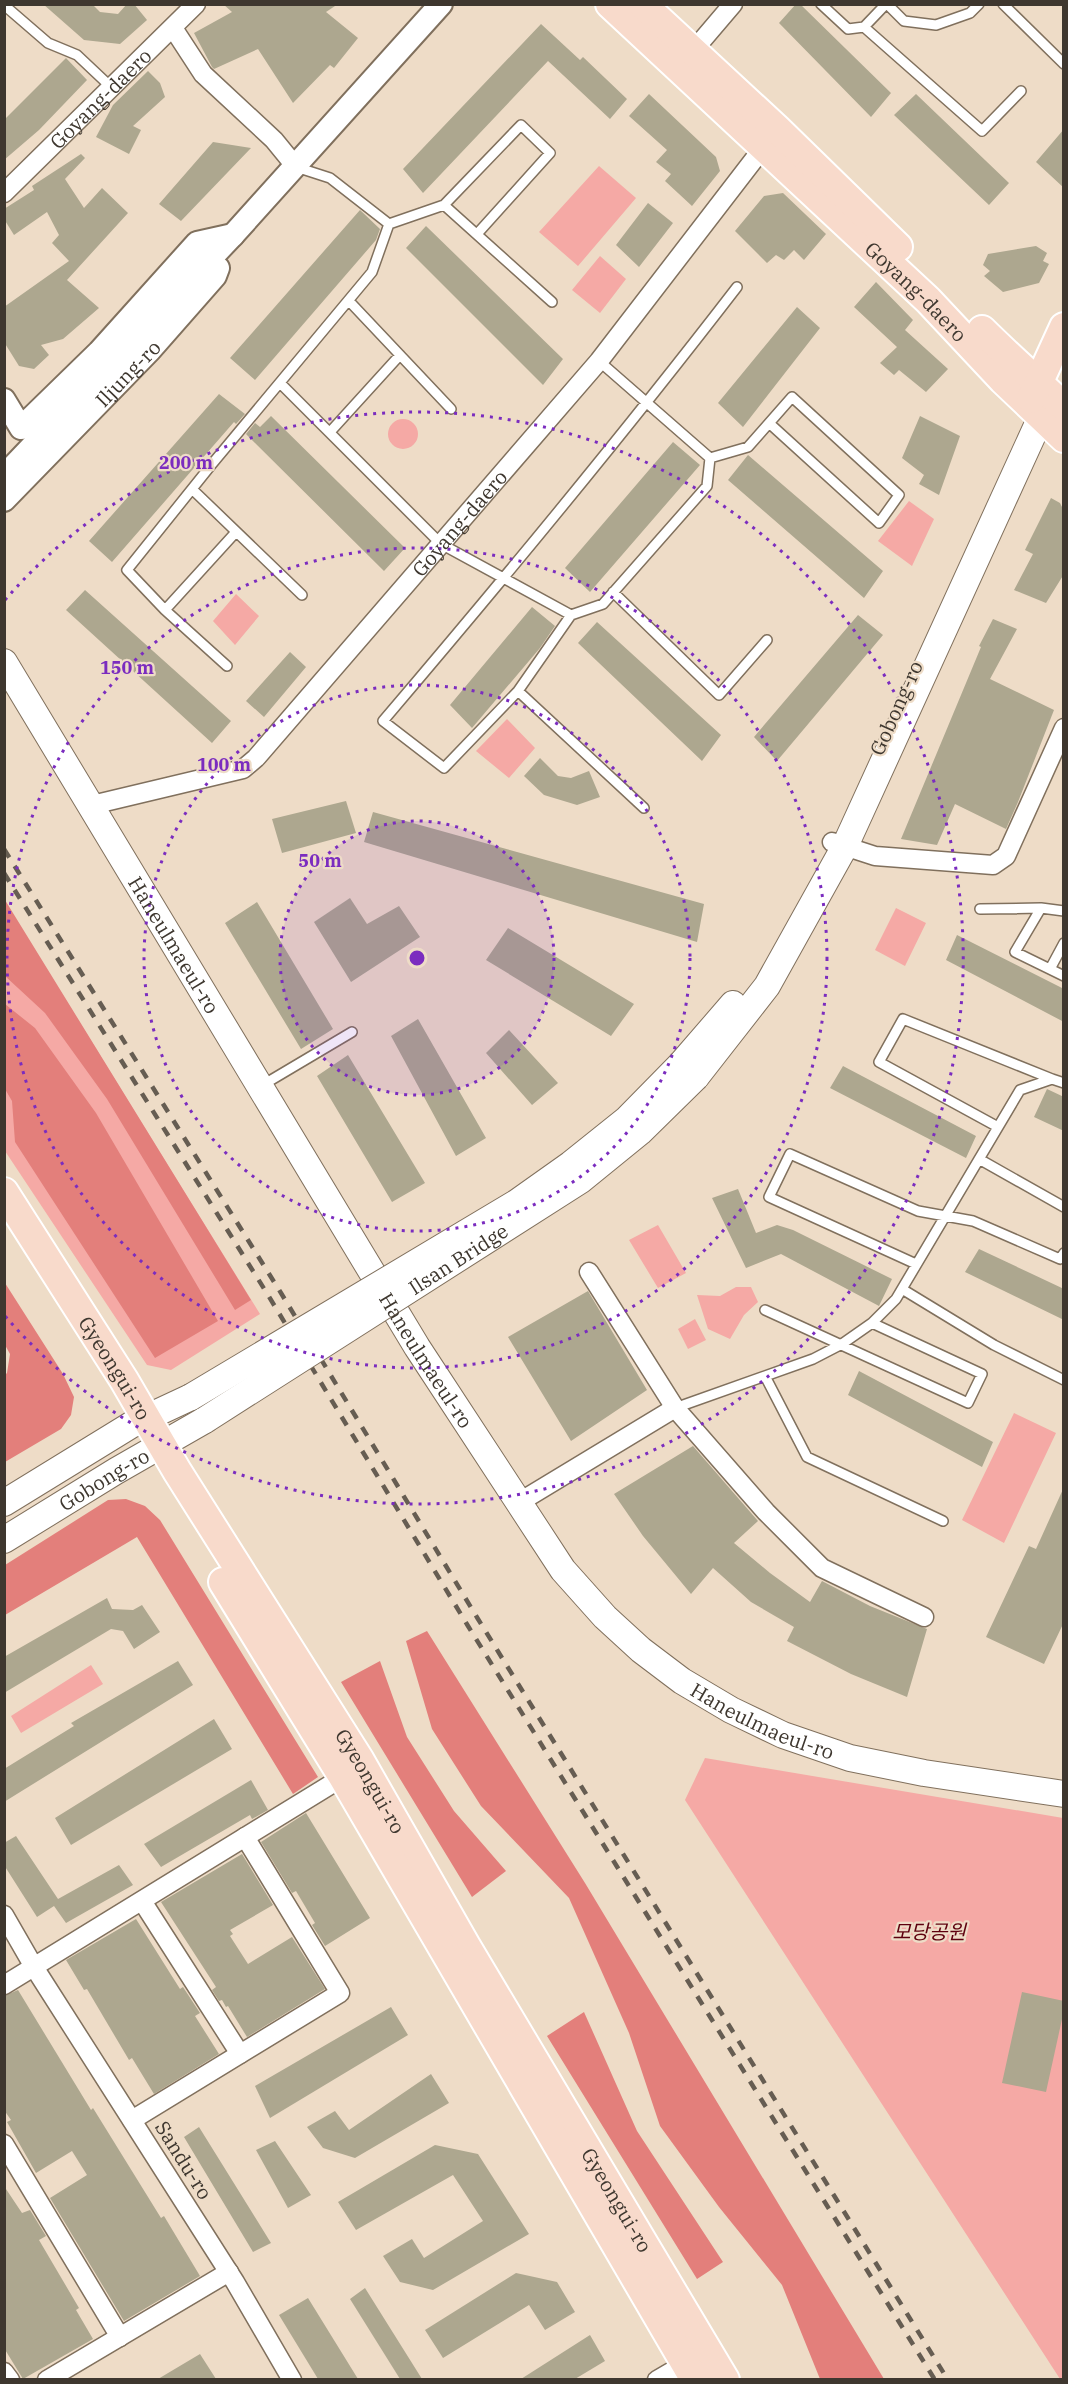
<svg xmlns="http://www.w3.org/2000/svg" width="1068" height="2384" font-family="'IBM Plex Serif','Noto Sans KR',serif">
  <rect width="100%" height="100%" fill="#eedcc7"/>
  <path fill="#f5a9a5" d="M599,166L636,198L578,266L539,232Z
    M600,256L626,279L600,313L572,290Z
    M388 434a15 15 0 1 1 30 0a15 15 0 1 1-30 0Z
    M909,501L934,519L912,566L878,541Z
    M236,594L259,616L235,645L213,621Z
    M507,719L535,748L509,778L476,751Z
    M4,900L260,1314L171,1370L147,1365L5,1151Z
    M896,908L926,923L905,966L875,950Z
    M658,1225L686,1273L658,1288L629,1240Z
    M736,1287H751L758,1302L744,1315L730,1339L708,1329L697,1295L720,1296Z
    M695,1319L706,1340L688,1349L678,1329Z
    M1014,1413L1056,1433L1004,1543L962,1520Z
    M91,1665L103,1684L21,1733L11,1716Z
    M705,1758L1063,1818V2379H1060L685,1800Z"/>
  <path fill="#e37f7b" d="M5,900L251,1300L235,1310L107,1099L45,1013L5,976Z
    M5,1004L35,1028L96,1113L218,1321L155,1358L15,1142L12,1101L5,1089Z
    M5,1283L63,1374L74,1397L71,1415L61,1429L5,1462V1375L7,1373L10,1354L5,1345Z
    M126,1499L145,1506L160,1520L318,1777L293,1794L137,1537L5,1615V1565L108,1500Z
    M427,1631L585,1883L884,2379H820L782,2285L719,2207L660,2126L629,2033L569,1898L481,1806L432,1729L406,1641Z
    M380,1661L407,1737L454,1811L506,1871L472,1897L341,1682Z
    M584,2012L637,2131L723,2262L697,2279L547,2036Z"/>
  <path fill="#ada78f" d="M43,4H92L100,12L118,14L127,4H134L147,20L120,44L84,40Z
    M223,4H338L326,12L358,38L334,68L330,65L293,103L258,49L214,69L212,67L194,33L232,12Z
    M796,4H800L891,93L871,117L779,23Z
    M541,24L580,60L583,57L627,99L610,119L548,61L423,193L403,169Z
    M66,58L87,80L39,130L4,160V120Z
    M148,71L160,83L165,97L133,126L141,130L129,154L96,137L113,105Z
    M649,94L716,157L720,171L692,206L665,181L671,174L656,162L667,150L629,116Z
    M916,94L1009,183L989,205L894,115Z
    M1064,129V188L1036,162Z
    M213,142L251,148L181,221L159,204Z
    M81,154L85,158L65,179L84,208L102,188L128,213L67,280L99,308L63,339L41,345L49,355L34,369L19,366L4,342V307L69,261L52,243L59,235L47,212L14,235L4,219V209L34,190L32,186Z
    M783,193L826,234L804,260L794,250L784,260L776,255L767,263L735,231L764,196Z
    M648,203L673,223L639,267L616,245Z
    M360,210L380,229L376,240L255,380L230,358Z
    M426,226L563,359L543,385L406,248Z
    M1036,246L1047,253L1043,261L1049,264L1039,283L1003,292L984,276L990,271L983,265L988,254Z
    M876,282L913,320L905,330L948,369L926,392L899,370L894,375L880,363L897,347L854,307Z
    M797,307L820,328L743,427L718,403Z
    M219,394L245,414L236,424L234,422L112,562L89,541Z
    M271,416L405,548L384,571L246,434L255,423L260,427Z
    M920,416L960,436L939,495L919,484L924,475L902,458Z
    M673,442L700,465L590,592L565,568Z
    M748,455L883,571L864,598L728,480Z
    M1051,498L1060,503L1064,511V574L1046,603L1014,590L1033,554L1025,550Z
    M85,590L231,721L212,743L66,610Z
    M532,607L555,626L540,648L472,728L450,705Z
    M858,615L883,635L777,761L754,737Z
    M993,619L1017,629L990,679L1054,710L1018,802L1006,829L955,804L937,845L901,839L981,647L979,646Z
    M597,622L721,735L702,761L578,643Z
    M290,652L306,667L264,717L246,701Z
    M540,758L558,776L571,778L589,771L600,797L577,805L544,795L524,776Z
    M346,801L356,833L282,853L272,819Z
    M373,812L704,904L697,942L364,842Z
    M350,898L367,924L399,906L420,937L351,982L314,922Z
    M257,902L333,1029L301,1049L225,923Z
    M508,928L634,1004L611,1036L486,960Z
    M957,935L1064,989V1022L946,960Z
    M418,1019L486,1138L456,1156L391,1036Z
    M509,1030L558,1083L532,1105L486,1053Z
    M348,1055L425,1183L392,1202L317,1076Z
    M843,1066L976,1136L966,1158L830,1088Z
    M1047,1089L1064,1097V1131L1034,1117Z
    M738,1189L756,1233L777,1225L793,1230L892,1279L879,1306L781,1254L746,1268L712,1198Z
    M979,1249L1064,1289V1320L965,1272Z
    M588,1291L647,1390L571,1441L508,1337Z
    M859,1371L993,1442L982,1467L848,1395Z
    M693,1446L758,1521L734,1543L770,1573L810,1602L822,1581L870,1606L927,1629L907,1697L851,1674L787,1641L794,1627L751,1602L713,1568L691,1594L643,1536L614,1494Z
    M1064,1487V1622L1044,1664L986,1637L1029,1546L1036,1549Z
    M107,1598L112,1609L133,1610L142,1605L160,1632L134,1649L123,1631L111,1629L4,1693V1657Z
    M178,1661L193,1685L4,1802V1769L74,1726L71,1723Z
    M214,1719L232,1749L71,1845L55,1818Z
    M251,1780L268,1810L252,1819L250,1815L161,1867L144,1844Z
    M306,1813L370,1918L325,1946L312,1925L315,1923L296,1891L292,1893L261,1842Z
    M16,1836L58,1899L119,1865L133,1885L66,1923L54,1906L37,1917L4,1865V1843Z
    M242,1854L273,1905L230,1930L233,1934L230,1936L248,1964L292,1937L325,1989L247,2037L228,2006L226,2007L222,2000L219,2001L212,1990L216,1987L161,1902Z
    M136,1919L180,1989L183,1987L200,2013L195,2016L219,2054L154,2094L132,2058L129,2060L87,1989L84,1990L66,1960Z
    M18,1990L91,2110L93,2108L161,2218L164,2216L200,2276L124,2321L50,2198L87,2175L72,2151L36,2173L7,2122L11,2120L4,2110V1996Z
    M1022,1992L1064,2001V2010L1046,2092L1002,2083Z
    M391,2007L408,2035L270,2118L255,2086Z
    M431,2074L449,2103L355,2158L323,2148L307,2127L335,2111L349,2130Z
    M199,2127L271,2243L253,2252L184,2137Z
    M275,2141L311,2195L288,2208L256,2150Z
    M435,2145L478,2154L529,2234L433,2290L400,2282L383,2256L412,2239L424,2258L483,2221L453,2175L356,2230L338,2202Z
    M4,2186L22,2213L30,2210L46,2236L39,2240L79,2308L76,2310L93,2339L23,2379L4,2348Z
    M516,2273L557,2282L575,2312L545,2330L529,2305L443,2358L425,2330Z
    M365,2288L422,2379H400L350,2299Z
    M308,2298L358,2379H318L279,2315Z
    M590,2335L605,2361L575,2379H521Z
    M200,2354L216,2379H158Z"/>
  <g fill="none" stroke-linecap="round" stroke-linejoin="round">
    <defs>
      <path id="service" d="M821,4L848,29L864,27L886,4
        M887,4L904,21L936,25L970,13L979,4
        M1003,4L1064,64
        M4,5L48,43L77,55L112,88
        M864,27L982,131L1021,91
        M296,167L330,178L389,224
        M444,205L521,125L550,153L477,234
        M389,224L444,205L552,302
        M349,301L451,409
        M280,383L441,544L571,615L603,604L707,486L710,458L599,361
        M330,432L400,355
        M710,458L748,447L792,397L899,495L879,523L769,423
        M193,490L302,595
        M613,592L719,695L767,640
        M165,610L236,532
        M571,615L518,691L444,768L383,721C504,579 623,435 737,287
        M227,666L165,610L127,570L212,464L372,272L389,224
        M518,691L644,808
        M1041,908L1015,952L1064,976
        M980,909L1041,908L1064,911
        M1050,969L1064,943
        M261,1086L352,1032
        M998,1127L879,1062L903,1019L1052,1079
        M979,1159L1064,1207
        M916,1264L769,1197L790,1154L918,1211L973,1221L1060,1259L1064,1253
        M902,1289L994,1345L1064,1380
        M765,1310L968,1403L982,1374L872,1323
        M765,1376L807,1457L943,1521
        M675,1408L813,1359L842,1344L872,1323L896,1299L1020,1090L1052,1079L1064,1083"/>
      <g id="minor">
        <path d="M173,28L203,74L274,140L296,167"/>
        <path d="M687,58L733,4"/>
        <path id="s1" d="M4,193L196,4"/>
        <path id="s2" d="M92,805L243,769L256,758L599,361L769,140"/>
        <path d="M832,842L875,856L993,865L1006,856L1064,728"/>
        <path d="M589,1272L675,1408L766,1512L822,1568L924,1617"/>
        <path d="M518,1503L675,1408"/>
        <path d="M142,1901L240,2054"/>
        <path d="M4,1915L34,1967L235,2282L292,2380"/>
        <path d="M4,1985L343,1777"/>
        <path d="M132,2120L340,1993L245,1837"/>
        <path d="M4,2144L120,2337"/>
        <path d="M4,2372L10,2380"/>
        <path d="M47,2380L229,2272"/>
        <path d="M657,2380L693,2359"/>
      </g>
      <g id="tertiary">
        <path d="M4,400L21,428L99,352L197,243L233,235"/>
        <path d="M4,476L233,235L441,4"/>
        <path id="s3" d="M4,500L150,350L215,276L218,268"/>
      </g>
      <g id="secondary">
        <path id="s4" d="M4,662L417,1347L563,1570L605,1617L641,1650L682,1681L731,1710L783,1735L850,1758L924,1773L1064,1794"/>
        <path d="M682,1063L733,1004"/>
        <path d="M696,1077L767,986L845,846L1041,417"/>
        <path d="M4,1503L131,1425L191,1397"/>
        <path id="s5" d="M4,1540L116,1471L205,1420"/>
      </g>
      <g id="primary">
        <path id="s6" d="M610,4L928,300L1003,380L1064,438"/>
        <path d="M642,4L777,129L898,247"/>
        <path d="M982,330C1009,357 1037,381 1064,407"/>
        <path d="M1031,399L1064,327"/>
        <path id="s7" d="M4,1192L124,1380L177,1471L359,1759L466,1946L725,2380"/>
        <path d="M223,1582L343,1777L695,2380"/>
      </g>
    </defs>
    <use href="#service" stroke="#80705d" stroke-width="12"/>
    <use href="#minor" stroke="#80705d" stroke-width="21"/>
    <use href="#tertiary" stroke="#80705d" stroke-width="26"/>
    <use href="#secondary" stroke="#80705d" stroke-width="28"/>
    <use href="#primary" stroke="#fff" stroke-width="32"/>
    <use href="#service" stroke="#fff" stroke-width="9"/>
    <use href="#minor" stroke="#fff" stroke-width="18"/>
    <use href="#tertiary" stroke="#fff" stroke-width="22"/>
    <use href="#secondary" stroke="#fff" stroke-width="26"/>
    <use href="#primary" stroke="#f8dacb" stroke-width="28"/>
    <path stroke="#665d52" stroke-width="4.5" stroke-dasharray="10 10" stroke-linecap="butt" d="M4,849L281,1293L478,1619L948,2380
      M4,873L268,1295L468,1626L935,2380"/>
    <defs>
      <g id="secondary-bridge">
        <path d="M191,1397L516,1203L571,1164L626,1120L682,1063"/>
        <path id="s8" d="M205,1420L581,1180L640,1132L696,1077"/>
      </g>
    </defs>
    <use href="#secondary-bridge" stroke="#80705d" stroke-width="28" stroke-linecap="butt"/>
    <use href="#secondary-bridge" stroke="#fff" stroke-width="26"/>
  </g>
  <circle cx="417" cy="958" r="137" fill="#7b2cbf" fill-opacity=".12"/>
  <g fill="none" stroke="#7b2cbf" stroke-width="3" stroke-dasharray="3 6">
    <circle cx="417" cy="958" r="137"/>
    <circle cx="417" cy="958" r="273"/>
    <circle cx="417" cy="958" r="410"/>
    <path d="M5 600A546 546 0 1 1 5 1316"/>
  </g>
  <g text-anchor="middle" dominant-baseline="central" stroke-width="4.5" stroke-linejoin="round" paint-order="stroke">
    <g font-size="20" fill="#3e372f" stroke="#eedcc7">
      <text stroke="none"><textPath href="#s1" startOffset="135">Goyang-daero</textPath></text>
      <text stroke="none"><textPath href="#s6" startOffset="420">Goyang-daero</textPath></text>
      <text stroke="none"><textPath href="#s3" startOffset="177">Iljung-ro</textPath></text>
      <text stroke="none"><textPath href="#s2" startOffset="483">Goyang-daero</textPath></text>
      <text transform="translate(896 708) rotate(-66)">Gobong-ro</text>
      <text stroke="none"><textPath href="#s4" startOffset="330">Haneulmaeul-ro</textPath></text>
      <text stroke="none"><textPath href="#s8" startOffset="300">Ilsan Bridge</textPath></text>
      <text stroke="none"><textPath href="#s4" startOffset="816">Haneulmaeul-ro</textPath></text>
      <text stroke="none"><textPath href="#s7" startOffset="208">Gyeongui-ro</textPath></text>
      <text stroke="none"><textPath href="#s5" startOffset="117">Gobong-ro</textPath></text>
      <text stroke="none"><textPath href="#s4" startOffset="1320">Haneulmaeul-ro</textPath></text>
      <text stroke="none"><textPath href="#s7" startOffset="694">Gyeongui-ro</textPath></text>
      <text transform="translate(184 2160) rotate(58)">Sandu-ro</text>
      <text stroke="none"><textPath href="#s7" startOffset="1180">Gyeongui-ro</textPath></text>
    </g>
    <g font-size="20" font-style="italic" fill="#5e000e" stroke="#eedcc7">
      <text x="929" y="1931">모당공원</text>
    </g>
  </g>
  <circle cx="417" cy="958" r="9" fill="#7b2cbf" stroke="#eedcc7" stroke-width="3"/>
  <g font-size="18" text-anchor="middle" font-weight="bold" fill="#7b2cbf" stroke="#eedcc7" stroke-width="4.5" stroke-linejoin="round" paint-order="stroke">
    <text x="186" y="469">200 m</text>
    <text x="127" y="674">150 m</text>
    <text x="224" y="771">100 m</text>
    <text x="320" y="867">50 m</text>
  </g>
  <rect width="1068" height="2384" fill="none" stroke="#3e372f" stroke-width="12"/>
</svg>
